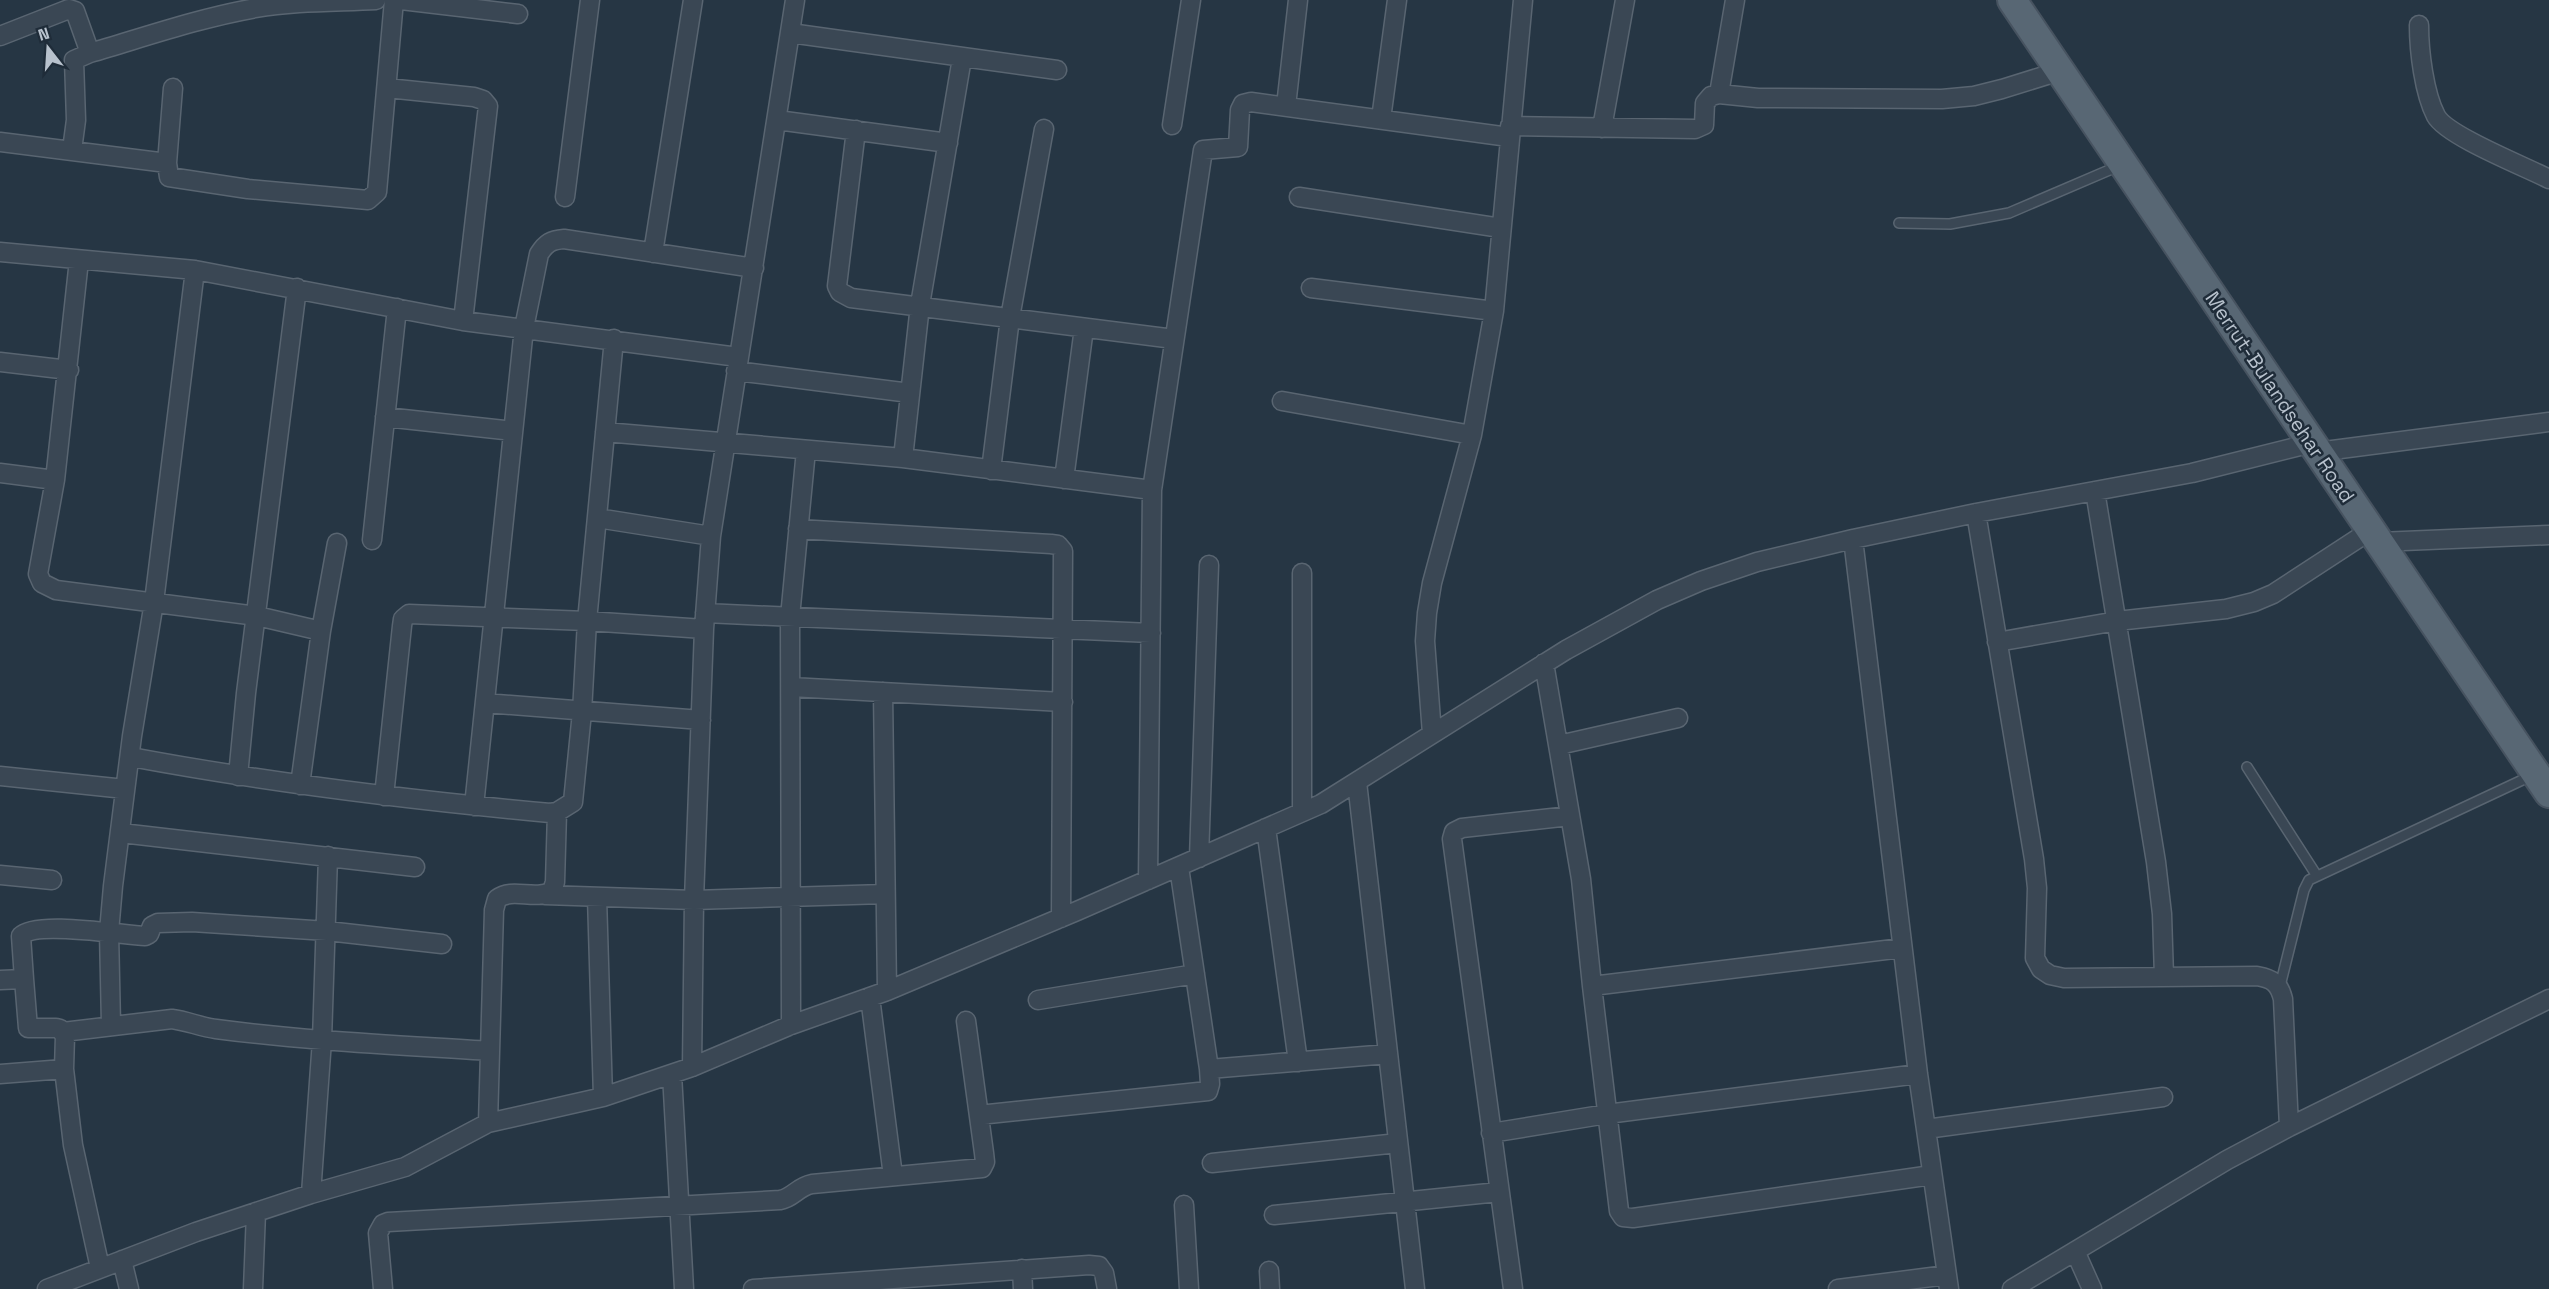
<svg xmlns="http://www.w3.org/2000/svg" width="2549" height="1289" font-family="'Space Grotesk',sans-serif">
  <rect width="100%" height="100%" fill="#263644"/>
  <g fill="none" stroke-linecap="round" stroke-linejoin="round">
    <defs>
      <path id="service" d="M1899,223L1950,224L2009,213L2121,165
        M2247,767L2317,876
        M2280,986L2304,890L2309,880L2533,775"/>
      <path id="minor" d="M401,0L518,14
        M2419,25C2419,51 2424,93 2436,116C2447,136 2526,167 2549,179
        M790,33L1057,70
        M0,36L69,9L75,11L90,53L74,60L76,120L72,150
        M90,53C145,37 199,18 256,8C295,1 336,2 376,0
        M173,88L167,163L169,177L248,189L368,200L377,192L394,0
        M387,88L474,97L483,100L488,106L463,321
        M1719,94L1735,0
        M1286,106L1298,0
        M1381,119L1397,0
        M777,120L948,143
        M1172,125L1191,0
        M1510,126L1695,129L1704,125L1705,103L1711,96L1719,94L1758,98L1942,99L1974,96L2002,89L2060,71
        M1602,128L1625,0
        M856,130L837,286L840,292L851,298L1174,339
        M0,142L167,163
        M565,197L590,0
        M1299,197L1501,228
        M0,252L195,270L463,321L738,357
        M653,253L693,0
        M79,260L55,480L38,574L42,583L56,590L257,616L321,631
        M1311,288L1494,311
        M0,362L69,370
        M736,371L910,393
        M1282,401L1472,435
        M385,417L513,431
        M605,432L903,458L1152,490
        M2317,452L2549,422
        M903,458L920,305L962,58
        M991,470L1010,318L1044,129
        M0,473L55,480
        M1064,479L1084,328
        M2095,491L2156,862L2162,914L2164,977
        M1976,513L2034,859L2037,888L2035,958L2041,969L2050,975L2064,978L2257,976C2273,979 2279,983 2283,999L2289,1127
        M597,518L711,536
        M798,529L1051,544L1058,545L1063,551L1061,918
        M1853,539L1918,1074L1949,1289
        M372,540L397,308
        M2379,542L2549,535
        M1302,573V812
        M705,613L1151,633
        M1997,642L2117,621L2226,609L2254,602L2273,594L2371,530
        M1544,663L1581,879L1592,986L1619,1211L1623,1217L1633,1218L1932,1175
        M791,687L1063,702
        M883,692L887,991
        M485,703L701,720
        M1432,734L1425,641L1427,613L1432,583L1472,435L1494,311L1523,0
        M1559,745L1678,718
        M131,757C270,783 409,800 550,813L557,812L573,802L582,712L587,621L614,339
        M0,776L125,789
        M238,776L246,693L297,288
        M1357,782L1415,1289
        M300,785L321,631L337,543
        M384,796L402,626L403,619L409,614L587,621L704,629
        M474,806L524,328L539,254C546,243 551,240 564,239L754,268
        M1266,828L1298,1062
        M121,833L415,867
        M1199,858L1209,565
        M0,875L52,880
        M1148,880L1152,490L1203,150L1238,147L1240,110L1243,104L1251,102L1509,137
        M545,895L694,900L885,894
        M597,897L603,1097
        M24,979L21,936C36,920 121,935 145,936L149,934L152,926L158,923L192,922L327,931L442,944
        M0,980L24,979L28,1028H56L60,1029L65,1036L64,1069L73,1145L100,1268
        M1592,986L1902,948
        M870,997L893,1176
        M1038,1000L1195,974
        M111,1025L109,932L113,886L132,736L154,602L195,270
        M791,1025L790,617L806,450
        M63,1032L172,1019C187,1021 201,1027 216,1029C307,1041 399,1045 490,1051
        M692,1067L694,900L704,629L711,536L795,0
        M1209,1069L1388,1054
        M0,1074L64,1069
        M672,1074L684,1289
        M979,1115L1208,1091L1210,1084L1209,1069L1179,867
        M488,1123L494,910L497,899C513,887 534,901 552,891L555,882L557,812
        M1926,1129L2163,1097
        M1491,1133L1607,1114L1918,1074
        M1212,1163L1398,1143
        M311,1194L322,1040L328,856
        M1184,1205L1189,1289
        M1274,1215L1499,1192
        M2075,1251L2092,1289
        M122,1260L129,1289
        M1022,1269L1023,1289
        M1269,1271L1270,1289
        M47,1289L196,1232L311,1194L405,1167L488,1123L603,1097L692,1067L791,1025L887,991L1077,911L1321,804L1566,650L1657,600L1701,581L1757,562L1853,539L1976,513L2192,473L2312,443
        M253,1289L256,1212
        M383,1289L378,1233L383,1224L388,1222L780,1200C793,1198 797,1187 812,1184L982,1168L985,1162L984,1153L966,1021
        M753,1289L1089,1265L1099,1266L1104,1273L1107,1289
        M1513,1289L1452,839L1454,832L1462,828L1570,816
        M1838,1289L1947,1275
        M2012,1289L2227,1160L2289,1127L2549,999"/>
      <path id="primary" d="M2012,0L2549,793"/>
    </defs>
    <use href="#service" stroke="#596571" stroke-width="12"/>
    <use href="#minor" stroke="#596571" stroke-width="21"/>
    <use href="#primary" stroke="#475360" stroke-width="32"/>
    <use href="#service" stroke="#3a4754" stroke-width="9"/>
    <use href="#minor" stroke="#3a4754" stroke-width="18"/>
    <use href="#primary" stroke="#586774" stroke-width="28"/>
  </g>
  <g text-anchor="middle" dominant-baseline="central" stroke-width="5" stroke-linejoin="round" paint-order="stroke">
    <g font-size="20" fill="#b8c2cd" stroke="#1f2c39">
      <text transform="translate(2280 397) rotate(56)">Merrut-Bulandsehar Road</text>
    </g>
  </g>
  <g transform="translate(48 48) rotate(343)" stroke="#1f2c39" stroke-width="4.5" paint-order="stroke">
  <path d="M0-4.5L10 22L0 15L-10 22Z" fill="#b8c2cd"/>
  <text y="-9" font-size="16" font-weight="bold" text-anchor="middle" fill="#b8c2cd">N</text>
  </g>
</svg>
